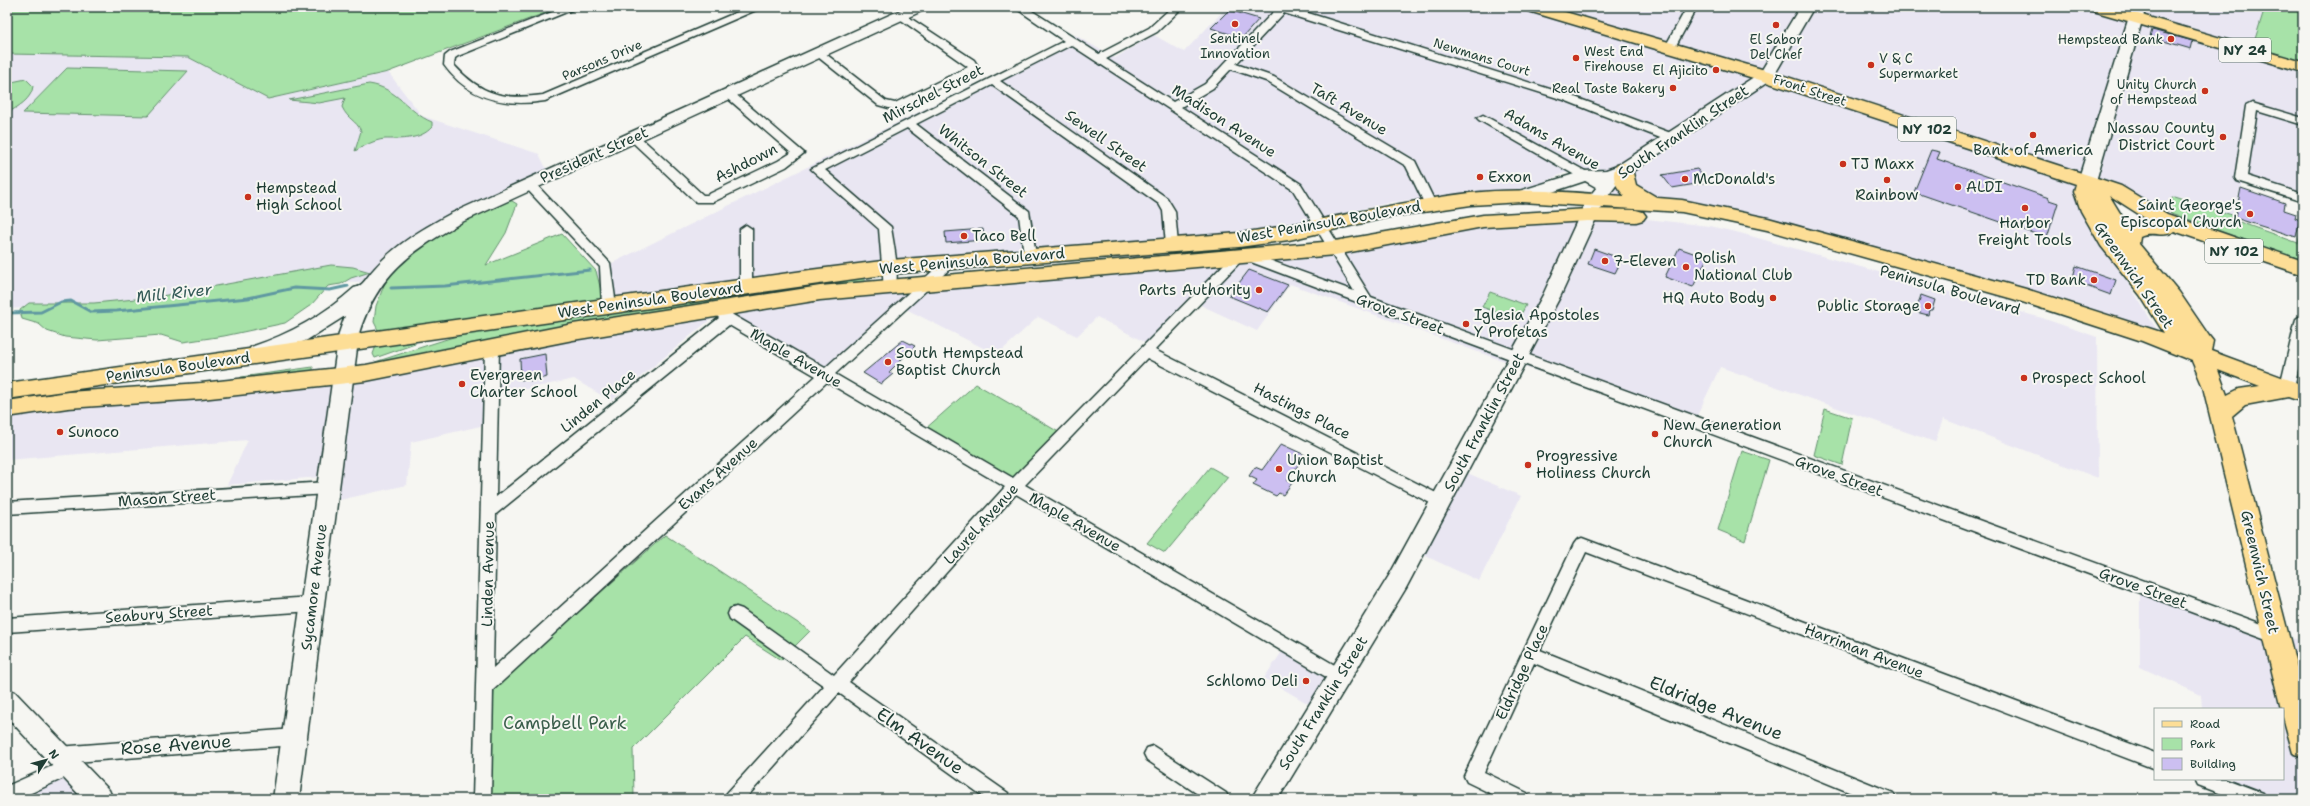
<svg xmlns="http://www.w3.org/2000/svg" width="2310" height="806" font-family="'Shantell Sans',sans-serif">
  <rect width="100%" height="100%" fill="#f6f6f2"/>
  <filter id="ink" filterUnits="userSpaceOnUse"><feTurbulence type="fractalNoise" baseFrequency=".025" numOctaves="2"/><feDisplacementMap in="SourceGraphic" scale="8" xChannelSelector="R" yChannelSelector="G"/><feConvolveMatrix kernelMatrix="1 2 1 2 8 2 1 2 1" color-interpolation-filters="sRGB"/></filter>
  <g filter="url(#ink)">
    <path fill="#e9e6f2" d="M1227,7H2265L2251,52L2303,67V202L2243,182L2232,215L2180,197L2168,208L2171,213L2116,190L2076,179L2087,216L2157,330L1749,220L1612,196L1622,168L1564,173L1530,188L1392,202L1262,233L604,302L596,271L1075,35L1115,58L1154,35L1184,52Z
      M7,54L188,57L269,99L388,72L422,116L539,154L547,170L432,224L385,255L361,282L306,280L232,295L7,309Z
      M1593,217L1647,219L1709,226L1740,233L2042,318L2097,337L2098,478L1943,419L1935,442L1720,367L1695,420L1492,357L1290,284L1257,331L1196,303L1154,347L1097,317L1077,336L1038,317L997,355L904,308L831,374L723,309L611,401L574,379L489,397V424L411,442L407,485L326,503L331,476L227,485L248,440L7,460V413L250,389L723,309L1247,258L1507,221Z
      M1458,469L1521,496L1479,581L1417,552Z
      M2140,584L2282,636L2303,641V799H2245L2204,779H2283V709H2202L2201,695L2140,667Z
      M1288,643L1342,674L1319,710L1264,678Z
      M73,765L104,799H7V795Z"/>
    <path fill="#a7e2a8" stroke="#63906e" d="M7,7H561L388,72L268,99L188,57L7,54Z
      M2265,7H2303V67L2251,52Z
      M67,68L188,71L148,116L23,113Z
      M26,79L33,86C32,99 18,107 7,113V83Z
      M369,84C398,88 407,112 432,122V127C421,140 400,139 385,139C374,140 364,146 355,151L361,131C356,120 348,120 342,107L345,98L319,103L289,100Z
      M2174,197L2232,215L2231,219L2298,243L2303,222V261L2171,213L2168,208L2171,199Z
      M502,201H512L517,204L506,233L486,265L562,234L596,271L604,302L388,331L378,330L374,322L376,306L391,267L429,235Z
      M331,265L353,267L370,272L351,278L341,284L328,286L311,305L285,323L224,336L183,342L161,335L97,340L65,337L47,331L39,324L22,319L20,310L29,303H94L156,297Z
      M865,276V281L812,288L375,366V362L469,332Z
      M1490,292L1526,305L1518,320L1482,307Z
      M415,342V344L375,358L373,354L376,346Z
      M313,367V374L239,379L241,377Z
      M976,384L1062,434L1014,484L924,430Z
      M1825,409L1852,418L1842,465L1814,455Z
      M1742,451L1769,460L1745,541L1718,530Z
      M1210,467L1228,477L1165,553L1147,543Z
      M665,535L810,631L781,660L745,637L633,749L634,798L488,799L494,688Z"/>
    <g fill="none" stroke-linecap="round" stroke-linejoin="round">
      <path stroke="#5f98a1" stroke-width="3" d="M391,288L445,286L590,270
        M7,313L41,312L61,302L71,301L91,312L116,311L248,298L294,288L330,290L348,286"/>
    </g>
    <path fill="#ccbff1" stroke="#1f3d34" d="M1229,10L1259,19L1242,38L1211,28Z
      M2152,30L2193,41L2191,49L2150,37Z
      M1931,150L1940,152L1937,159L2049,198V200L2058,203L2047,238L1914,192Z
      M1697,169L1708,182L1672,188L1662,175Z
      M2241,188L2285,203L2284,210L2296,214L2295,218L2300,220L2296,237L2235,218Z
      M983,229L984,240L946,243L945,232Z
      M1679,248L1707,258L1693,287L1665,277Z
      M1594,249L1622,259L1615,273L1588,264Z
      M2076,266L2116,280L2111,295L2072,281Z
      M1249,270L1288,285L1268,312L1229,296Z
      M1921,295L1935,300L1932,310H1929L1928,315L1916,312Z
      M903,340L915,346L889,372L893,374L881,384L863,373Z
      M545,354L547,377L530,381L531,378L521,380L520,359Z
      M1281,444L1305,455L1287,481L1292,483L1283,495L1279,493L1276,496L1253,485L1257,480L1249,476L1255,467L1262,470Z"/>
    <g fill="none" stroke-linecap="round" stroke-linejoin="round">
      <defs>
        <path id="street" d="M565,7H579L458,56L455,58L454,65C481,95 503,100 543,95L749,7H763L545,101C505,107 469,100 444,65L445,56L450,52Z
          M1014,7H1026L1099,54L1149,28L1172,7H1183L1157,32L1106,59L1173,102L1205,84L1278,7H1289L1572,96L1676,135L1678,138L1676,141H1668L1564,100L1284,13L1236,64L1274,77L1415,161L1436,204L1434,207H1426L1406,166L1266,81L1231,69L1213,88L1181,107L1301,184L1371,297L2281,631L2283,636L2281,641L2275,643L2269,641L1370,307L1363,306L1362,304L1243,259L1155,350L1446,498L1448,502L1446,506L1441,508L1436,506L1147,358L1025,485L1345,671L1347,676L1345,681L1339,683L1333,681L1016,494L849,682L1008,793L1011,799H987L839,693L745,799H724L727,793L824,686L730,619L728,614L730,609L736,607L742,609L834,675L1005,487L827,382L493,690L491,799H473L485,348L487,345H497L499,348L496,497L719,318L710,308L712,305H722L733,315L825,368L946,259H954L956,262L954,265L835,374L1013,478L1234,254L1250,253L1354,291L1293,190L1071,45L1000,81L1167,198L1175,211L1178,245L1176,248H1168L1166,245L1163,211L1159,204L992,85L916,124L1029,211L1036,255L1030,259L1024,255L1019,216L907,128L825,170L891,227C893,242 901,276 894,289H884L879,229L811,169L1064,41ZM729,325L816,376L493,668L496,514Z
          M1687,7H1697L1674,49H1666L1665,47Z
          M901,12L974,60L979,68L896,110L878,105L813,53L818,50L822,51L886,101L895,103L968,67L897,17V13Z
          M729,91L733,92L804,153L786,167L713,202H696L627,137L633,133L637,134L703,195H707L778,161L791,153L725,96L723,94L725,92Z
          M2252,103L2303,118V125L2257,111L2247,176L2303,194V202L2237,181L2235,178L2246,106Z
          M1483,115L1609,184L1611,187L1605,191L1601,190L1479,120L1477,118Z
          M529,180L533,181L610,263L616,305L614,308H604L602,305L600,267L525,187L523,184L525,181Z
          M746,225L752,229V287L746,291L740,287V229Z
          M2303,314V348L2294,387L2292,391H2282L2280,387L2296,319Z
          M327,482L332,484L334,488L332,492L327,494L7,514V502Z
          M1582,538L2155,753V769L1586,552L1540,650L1893,793L1896,799H1866L1534,663L1484,772L1527,793L1530,799H1502L1467,782L1464,776L1574,544L1577,540Z
          M312,597L318,599L320,604L318,609L312,611L7,632V618Z
          M294,729L300,731L303,737L300,743L294,745L75,762L78,767L75,773L18,799H7V786L59,763L52,761L49,755L52,749L58,747Z
          M1153,746L1226,793L1229,799H1205L1147,760L1144,754L1147,748Z
          M2195,779H2226L2263,793L2266,799H2235L2198,785Z"/>
        <path id="secondary" d="M907,7H926L924,10L462,222C410,252 378,274 359,333L299,799H273L339,333L345,316L307,340L265,357L258,359L251,357L248,352L251,347C290,334 324,315 354,288C364,286 367,276 374,269C395,245 422,229 450,214Z
          M1800,7H1814L1772,79L1630,173L1618,183L1604,201L1561,295L1406,588L1278,799H1251L1390,574L1543,295L1587,199L1602,181H1585L1522,202L1516,200L1513,196L1516,192L1584,171L1606,170L1617,166L1760,73Z
          M2132,7H2146L2096,181L2093,185H2081L2078,181Z
          M7,689L15,692L109,790L113,799H83L7,717Z"/>
        <path id="primary" d="M1523,7H1548L1772,72L2094,177L2121,186L2167,214L2303,261V275L2174,231C2165,239 2151,230 2140,236L2139,244L2179,292L2209,336L2213,341L2211,351L2303,385V402L2288,397L2245,405L2232,416L2303,691V757L2293,753L2283,717V709H2281L2203,387L2192,361L2142,341L2013,299L1767,230L1682,212L1522,202L1471,205L1389,217L1289,240L1239,247L890,274L7,399V383L810,270L890,260L1239,233C1317,223 1392,202 1470,193C1521,187 1574,193 1625,196C1616,188 1610,176 1617,165L1624,163L1631,165L1636,185L1658,198L1682,200L1768,218L2026,289L2164,333L2140,295L2101,246L2081,211L2074,191L2076,184L1760,80L1525,10ZM2109,195L2148,220L2128,226ZM2218,370L2260,386L2239,389L2227,395Z
          M2088,7H2114L2303,62V72L2090,10Z
          M1588,209L1636,210L1643,212L1646,216L1643,220L1636,222L1588,221L1483,227L1335,255L820,300L573,340L366,381L201,399L68,408L7,417V401L68,392L201,383L366,365L573,324L820,286L1335,241L1483,215Z"/>
      </defs>
      <use href="#street" stroke="#1f3d34" stroke-width="3"/>
      <use href="#secondary" stroke="#1f3d34" stroke-width="3"/>
      <use href="#primary" stroke="#1f3d34" stroke-width="3"/>
      <use href="#street" fill="#f6f6f2" fill-rule="evenodd"/>
      <use href="#secondary" fill="#f6f6f2" fill-rule="evenodd"/>
      <use href="#primary" fill="#fdde96" fill-rule="evenodd"/>
    </g>
  </g>
  <g fill="#c8321e" stroke="#f6f6f2" stroke-width="1.5">
    <circle cx="1235" cy="24" r="4"/>
    <circle cx="1776" cy="25" r="4"/>
    <circle cx="2171" cy="39" r="4"/>
    <circle cx="1576" cy="58" r="4"/>
    <circle cx="1871" cy="65" r="4"/>
    <circle cx="1716" cy="70" r="4"/>
    <circle cx="1673" cy="88" r="4"/>
    <circle cx="2205" cy="91" r="4"/>
    <circle cx="2033" cy="135" r="4"/>
    <circle cx="2223" cy="137" r="4"/>
    <circle cx="1843" cy="164" r="4"/>
    <circle cx="1480" cy="177" r="4"/>
    <circle cx="1685" cy="179" r="4"/>
    <circle cx="1887" cy="180" r="4"/>
    <circle cx="1958" cy="187" r="4"/>
    <circle cx="248" cy="197" r="4"/>
    <circle cx="2025" cy="208" r="4"/>
    <circle cx="2250" cy="214" r="4"/>
    <circle cx="964" cy="236" r="4"/>
    <circle cx="1605" cy="261" r="4"/>
    <circle cx="1686" cy="267" r="4"/>
    <circle cx="2094" cy="280" r="4"/>
    <circle cx="1259" cy="290" r="4"/>
    <circle cx="1773" cy="298" r="4"/>
    <circle cx="1928" cy="306" r="4"/>
    <circle cx="1466" cy="324" r="4"/>
    <circle cx="888" cy="362" r="4"/>
    <circle cx="2024" cy="378" r="4"/>
    <circle cx="462" cy="384" r="4"/>
    <circle cx="60" cy="432" r="4"/>
    <circle cx="1655" cy="434" r="4"/>
    <circle cx="1528" cy="465" r="4"/>
    <circle cx="1279" cy="469" r="4"/>
    <circle cx="1306" cy="681" r="4"/>
  </g>
  <g text-anchor="middle" dominant-baseline="central" stroke-width="4" stroke-linejoin="round" paint-order="stroke">
    <g font-size="13" fill="#1f3d34" stroke="#f6f6f2" text-anchor="end">
      <text x="1235" y="38" text-anchor="middle">Sentinel<tspan x="1235" dy="15">Innovation</tspan></text>
      <text x="1776" y="39" text-anchor="middle">El Sabor<tspan x="1776" dy="15">Del Chef</tspan></text>
      <text x="2163" y="39">Hempstead Bank</text>
      <text x="1584" y="51" text-anchor="start">West End<tspan x="1584" dy="15">Firehouse</tspan></text>
      <text x="1879" y="58" text-anchor="start">V &amp; C<tspan x="1879" dy="15">Supermarket</tspan></text>
      <text x="1708" y="70">El Ajicito</text>
      <text x="2197" y="84">Unity Church<tspan x="2197" dy="15">of Hempstead</tspan></text>
      <text x="1665" y="88">Real Taste Bakery</text>
    </g>
    <g font-size="13" fill="#1f3d34" stroke="#f6f6f2">
      <text transform="translate(1482 57) rotate(17)">Newmans Court</text>
      <text transform="translate(602 60) rotate(-23)">Parsons Drive</text>
      <text transform="translate(1810 90) rotate(18)">Front Street</text>
    </g>
    <g fill="#f6f6f2" stroke="#60746d" stroke-width="1">
      <rect x="2219" y="38" width="52" height="24" rx="3"/>
      <rect x="1898" y="117" width="58" height="24" rx="3"/>
      <rect x="2205" y="239" width="58" height="24" rx="3"/>
    </g>
    <g font-size="14" font-weight="bold" fill="#1f3d34">
      <text x="2245" y="50">NY 24</text>
      <text x="1927" y="129">NY 102</text>
      <text x="2234" y="251">NY 102</text>
    </g>
    <g font-size="15" fill="#1f3d34" stroke="#f6f6f2">
      <text transform="translate(933 94) rotate(-27)">Mirschel Street</text>
      <text transform="translate(1349 109) rotate(31)">Taft Avenue</text>
      <text transform="translate(1224 121) rotate(33)">Madison Avenue</text>
      <text transform="translate(1683 132) rotate(-34)">South Franklin Street</text>
      <text transform="translate(1552 139) rotate(30)">Adams Avenue</text>
      <text transform="translate(1106 141) rotate(35)">Sewell Street</text>
      <text transform="translate(594 155) rotate(-24)">President Street</text>
      <text transform="translate(983 161) rotate(38)">Whitson Street</text>
      <text transform="translate(746 163) rotate(-27)">Ashdown</text>
      <text transform="translate(1329 222) rotate(-10)">West Peninsula Boulevard</text>
      <text transform="translate(972 261) rotate(-5)">West Peninsula Boulevard</text>
      <text transform="translate(2134 275) rotate(55)">Greenwich Street</text>
      <text transform="translate(1950 290) rotate(16)">Peninsula Boulevard</text>
      <text transform="translate(650 300) rotate(-8)">West Peninsula Boulevard</text>
      <text transform="translate(1400 314) rotate(20)">Grove Street</text>
      <text transform="translate(796 358) rotate(30)">Maple Avenue</text>
      <text transform="translate(178 367) rotate(-8)">Peninsula Boulevard</text>
      <text transform="translate(598 401) rotate(-39)">Linden Place</text>
      <text transform="translate(1302 411) rotate(27)">Hastings Place</text>
      <text transform="translate(1484 422) rotate(-62)">South Franklin Street</text>
      <text transform="translate(718 474) rotate(-42)">Evans Avenue</text>
      <text transform="translate(1839 476) rotate(20)">Grove Street</text>
      <text transform="translate(167 498) rotate(-4)">Mason Street</text>
      <text transform="translate(1075 522) rotate(30)">Maple Avenue</text>
      <text transform="translate(981 524) rotate(-48)">Laurel Avenue</text>
      <text transform="translate(2260 572) rotate(77)">Greenwich Street</text>
      <text transform="translate(488 574) rotate(-89)">Linden Avenue</text>
      <text transform="translate(314 587) rotate(-83)">Sycamore Avenue</text>
      <text transform="translate(2143 588) rotate(20)">Grove Street</text>
      <text transform="translate(159 614) rotate(-4)">Seabury Street</text>
      <text transform="translate(1864 651) rotate(21)">Harriman Avenue</text>
      <text transform="translate(1522 672) rotate(-65)">Eldridge Place</text>
      <text transform="translate(1323 703) rotate(-58)">South Franklin Street</text>
    </g>
    <g font-size="15" fill="#1f3d34" stroke="#f6f6f2" text-anchor="start">
      <text x="2215" y="128" text-anchor="end">Nassau County<tspan x="2215" dy="17">District Court</tspan></text>
      <text x="2033" y="150" text-anchor="middle">Bank of America</text>
      <text x="1851" y="164">TJ Maxx</text>
      <text x="1488" y="177">Exxon</text>
      <text x="1693" y="179">McDonald's</text>
      <text x="1966" y="187">ALDI</text>
      <text x="256" y="188">Hempstead<tspan x="256" dy="17">High School</tspan></text>
      <text x="1887" y="195" text-anchor="middle">Rainbow</text>
      <text x="2242" y="205" text-anchor="end">Saint George's<tspan x="2242" dy="17">Episcopal Church</tspan></text>
      <text x="2025" y="223" text-anchor="middle">Harbor<tspan x="2025" dy="17">Freight Tools</tspan></text>
      <text x="972" y="236">Taco Bell</text>
      <text x="1694" y="258">Polish<tspan x="1694" dy="17">National Club</tspan></text>
      <text x="1613" y="261">7-Eleven</text>
      <text x="2086" y="280" text-anchor="end">TD Bank</text>
      <text x="1251" y="290" text-anchor="end">Parts Authority</text>
      <text x="1765" y="298" text-anchor="end">HQ Auto Body</text>
      <text x="1920" y="306" text-anchor="end">Public Storage</text>
      <text x="1474" y="315">Iglesia Apostoles<tspan x="1474" dy="17">Y Profetas</tspan></text>
      <text x="896" y="353">South Hempstead<tspan x="896" dy="17">Baptist Church</tspan></text>
      <text x="470" y="375">Evergreen<tspan x="470" dy="17">Charter School</tspan></text>
      <text x="2032" y="378">Prospect School</text>
      <text x="1663" y="425">New Generation<tspan x="1663" dy="17">Church</tspan></text>
      <text x="68" y="432">Sunoco</text>
      <text x="1536" y="456">Progressive<tspan x="1536" dy="17">Holiness Church</tspan></text>
      <text x="1287" y="460">Union Baptist<tspan x="1287" dy="17">Church</tspan></text>
      <text x="1298" y="681" text-anchor="end">Schlomo Deli</text>
    </g>
    <g font-size="16" font-style="italic" fill="#345b58" stroke="#f6f6f2">
      <text transform="translate(174 293) rotate(-6)">Mill River</text>
    </g>
    <g font-size="18" fill="#1f3d34" stroke="#f6f6f2">
      <text transform="translate(1716 708) rotate(22)">Eldridge Avenue</text>
      <text transform="translate(920 741) rotate(35)">Elm Avenue</text>
      <text transform="translate(176 745) rotate(-4)">Rose Avenue</text>
    </g>
    <g font-size="18" fill="#3a5e4b" stroke="#f6f6f2">
      <text x="565" y="723">Campbell Park</text>
    </g>
  </g>
  <rect width="2310" height="806" fill="none" stroke="#f6f6f2" stroke-width="24"/>
  <rect x="12" y="12" width="2286" height="782" fill="none" stroke="#1f3d34" stroke-width="1.5" filter="url(#ink)"/>
  <rect x="2154" y="708" width="130" height="72" fill="#f6f6f2" stroke="#a0aca6"/>
  <rect x="2162" y="721" width="20" height="6" fill="#fdde96" stroke="#a0aca6"/>
  <text x="2190" y="728" font-size="12" fill="#1f3d34">Road</text>
  <rect x="2162" y="738" width="20" height="12" fill="#a7e2a8" stroke="#a0aca6"/>
  <text x="2190" y="748" font-size="12" fill="#1f3d34">Park</text>
  <rect x="2162" y="758" width="20" height="12" fill="#ccbff1" stroke="#a0aca6"/>
  <text x="2190" y="768" font-size="12" fill="#1f3d34">Building</text>
  <g transform="translate(46 760) rotate(54)" stroke="#f6f6f2" stroke-width="3" paint-order="stroke">
  <path d="M0-3L7 15L0 10L-7 15Z" fill="#1f3d34"/>
  <text y="-6" font-size="11" font-weight="bold" text-anchor="middle" fill="#1f3d34">N</text>
  </g>
</svg>
